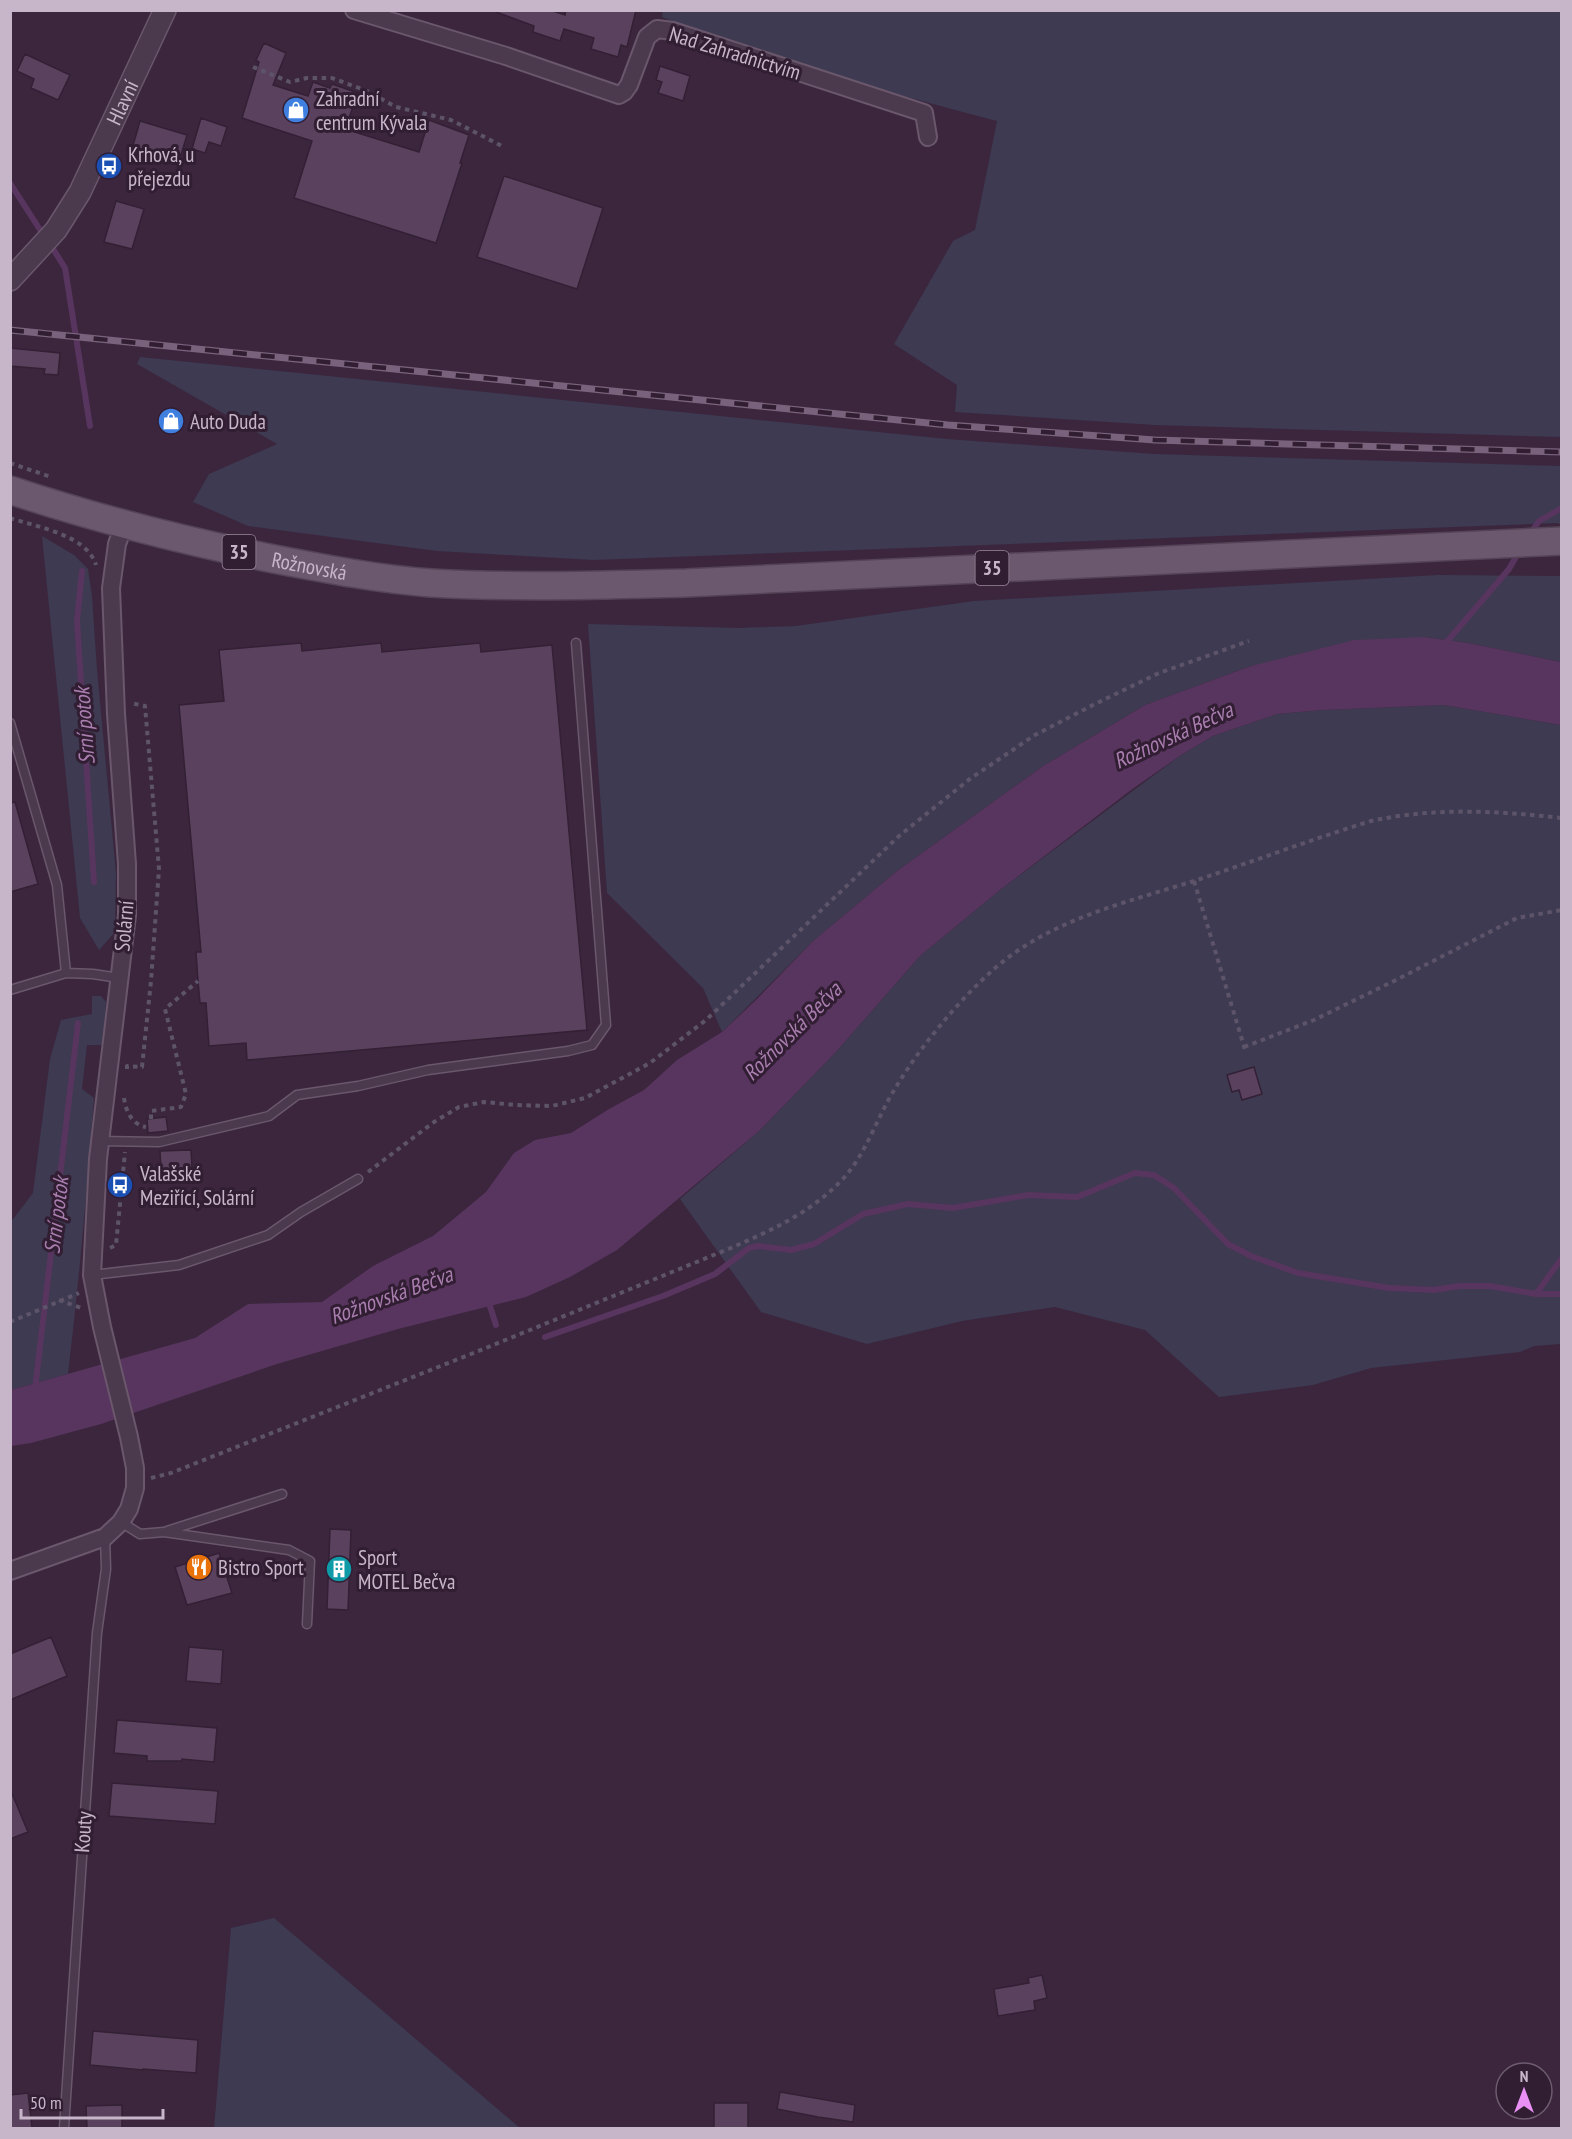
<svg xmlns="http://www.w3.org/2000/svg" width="1572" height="2139" font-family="'PT Sans Narrow',sans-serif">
  <rect width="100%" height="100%" fill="#3b263e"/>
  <path fill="#3d3a51" d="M663,10L1561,11V437L1155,425L955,412L957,385L894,344L953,241L975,230L997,121C884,91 770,61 662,17Z
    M140,357L947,439L1154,454L1561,466V525L1558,523L593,560L437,551L248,526L193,502L209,474L277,444L137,364Z
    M42,536L74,555L88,569L92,596L97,670L116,873L115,932L99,950L80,918Z
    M1438,575L1562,576L1561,662L1468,643L1424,637L1251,666L1145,705L1043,766L897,871L813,941L722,1032L703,988L607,893L588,624L739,628L796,626L974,601Z
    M1444,705L1561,725V1344L1534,1346L1520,1352L1371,1368L1313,1385L1219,1397L1145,1330L1055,1307L962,1321L867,1344L761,1312L680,1199L758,1132L835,1053L920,956L1000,890L1181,755L1213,736L1277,714L1323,710Z
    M92,996H101L106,1002L103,1045H87L82,1089L94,1098C87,1190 79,1282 68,1374L11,1390L10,1223L33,1193L50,1059L61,1020L92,1014Z
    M274,1918L520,2128H214L231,1928Z"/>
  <path fill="#58355e" d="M1424,637L1468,643L1561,662V725L1444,705L1323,710L1277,714L1213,736L1181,755L1131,790L1000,890L920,956L835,1053L758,1132L617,1250L570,1277L526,1297L398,1329L277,1364L101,1424L31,1443L11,1446V1390L195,1338L248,1304L322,1302L373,1266L433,1236L486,1192L514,1153L535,1140L571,1133L609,1109L644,1090L677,1060L722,1032L757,999L813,941L897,871L1043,766L1145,705L1251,666L1354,640Z"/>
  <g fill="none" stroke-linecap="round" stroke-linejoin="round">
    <path stroke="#58355e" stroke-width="6" d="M10,183L44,236
      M50,244L65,268L90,426
      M1530,534L1539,521L1562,508
      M82,571L77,621L94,882
      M1444,645L1509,569L1520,550
      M1536,1294L1562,1258
      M488,1300L496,1325
      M545,1337L663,1296L715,1274L749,1248L758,1246L791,1250L814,1244L863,1214L908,1204L953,1208L1028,1195L1077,1197L1135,1173L1154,1175L1174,1188L1228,1244L1251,1256L1298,1273L1389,1288L1433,1290L1460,1286H1490L1536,1294H1562
      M35,1389L78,1023"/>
  </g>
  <path fill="#5a425e" stroke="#332035" stroke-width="1.5" d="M497,10H550L565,15L566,10H636L627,47L621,45L618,57L591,49L594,38L564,29L560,41L533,32L534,26L496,12Z
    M264,43L286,53L273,85L308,96L313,82L330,88L332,84L358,93L345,129L419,152L429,120L469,135L460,163H462L436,243L294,198L312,141L242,118L259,62L256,60Z
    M25,54L70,75L58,100L31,88L34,79L17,71Z
    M660,66L690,76L683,101L658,93L662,82L656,80Z
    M201,118L227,127L221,146L209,142L205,153L192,149Z
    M140,121L187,135L181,155L163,149L160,158L132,149Z
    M504,176L603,208L577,289L477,257Z
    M116,201L144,209L132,249L104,242Z
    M10,348L60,353L58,375L44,374L45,369L10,366Z
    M301,643L302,651L381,643L382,652L480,643L481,652L552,645L587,1030L247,1060L246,1043L209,1046L206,1003H200L198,981L196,952H201L179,705L224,701L219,650Z
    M15,802L38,884L10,892V803Z
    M1254,1067L1262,1094L1242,1100L1239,1090L1232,1092L1227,1075Z
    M166,1117L168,1131L148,1133L147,1119Z
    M191,1150L192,1168L161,1169L160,1151Z
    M330,1529L351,1530L348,1610L327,1609Z
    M219,1553L232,1593L187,1605L175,1567Z
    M51,1637L67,1676L10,1700V1654Z
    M189,1647L223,1650L221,1684L186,1681Z
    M117,1720L217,1728L214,1762L182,1759V1761H147V1756L114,1753Z
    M112,1783L218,1791L215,1824L109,1816Z
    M10,1789L28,1832L10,1839Z
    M1042,1975L1047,1998L1034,2001L1035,2010L998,2016L994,1989L1029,1983L1028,1978Z
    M93,2031L198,2040L196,2073L143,2069V2070L90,2065Z
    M780,2092L855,2105L853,2122L818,2117L777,2109Z
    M28,2093L32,2128H10V2095Z
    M714,2103H748V2128H714Z
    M122,2105V2128H87L86,2106Z"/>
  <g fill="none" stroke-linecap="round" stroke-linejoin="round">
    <defs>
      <path id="service" d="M10,723L57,885L66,973
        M10,990L66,973L93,974L119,978
        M100,1141L159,1142L269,1116L297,1095L358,1086L428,1070L568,1051L592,1045L606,1025L576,643
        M92,1275L179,1265L268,1235L301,1212L358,1179
        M121,1522L140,1534L164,1532L289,1550L310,1561L307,1624
        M167,1531L282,1494
        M64,2128L97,1633L106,1569L105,1537"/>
      <path id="minor" d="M354,10L506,56L619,95L624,92L629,85L647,37L657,29L673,31L924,113L928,137
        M10,1571L105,1537L121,1522L129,1509L135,1488V1468L129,1437L102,1327L92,1275L98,1159L127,915V864L116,714L111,588L117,544L124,525"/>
      <g id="tertiary">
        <path id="s1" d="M10,280L56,230L80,192L165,10"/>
      </g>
      <g id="primary">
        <path id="s2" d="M10,490C97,519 185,541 274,559C326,569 378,579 431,583C516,588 601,585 686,583L1562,541"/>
      </g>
    </defs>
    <use href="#service" stroke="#6a576c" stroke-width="11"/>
    <use href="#minor" stroke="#6a576c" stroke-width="20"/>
    <use href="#tertiary" stroke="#6a576c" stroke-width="24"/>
    <use href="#primary" stroke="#554357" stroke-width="30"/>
    <path stroke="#5d5469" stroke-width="4" stroke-dasharray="4.5 4.5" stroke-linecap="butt" d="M253,67L290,82L307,78H332L367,91L396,107L451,120L502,146
      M10,463L51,477
      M10,518C37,527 87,535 96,565
      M1194,881L1246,1053
      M1244,1047L1314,1020L1396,980L1517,918L1562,910
      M127,1069V1066L142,1067L151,981L159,869L145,706L131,703
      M124,1098C126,1111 131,1124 146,1127
      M151,1119V1111L181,1107L186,1094L165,1009L198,981
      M368,1172L434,1122L459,1107L484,1102L516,1105L552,1106L585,1098L650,1063L706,1020L899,836L971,778L1035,735L1095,704L1159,673L1249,641
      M110,1248L116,1245L125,1152
      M59,1300L81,1308
      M10,1322L79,1293
      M151,1478L171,1473L476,1352L726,1250C768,1232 809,1214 841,1181C866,1155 877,1117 896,1087C920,1047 959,1000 994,969C1052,918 1129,902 1200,879C1257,860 1313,839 1371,821C1435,807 1497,811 1562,818"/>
    <use href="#service" stroke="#4b394e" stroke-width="8"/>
    <use href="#minor" stroke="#4b394e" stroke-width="16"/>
    <use href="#tertiary" stroke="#4b394e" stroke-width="21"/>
    <use href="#primary" stroke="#6b586e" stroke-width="27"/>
    <defs>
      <path id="rail" d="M10,330L948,425L1155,440L1562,452"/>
    </defs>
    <use href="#rail" stroke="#79637c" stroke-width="7"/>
    <use href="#rail" stroke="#311e33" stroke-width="4.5" stroke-dasharray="14" stroke-linecap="butt"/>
  </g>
  <defs>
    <symbol id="shop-disc" viewBox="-11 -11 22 22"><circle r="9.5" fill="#3f7fe0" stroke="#311e33"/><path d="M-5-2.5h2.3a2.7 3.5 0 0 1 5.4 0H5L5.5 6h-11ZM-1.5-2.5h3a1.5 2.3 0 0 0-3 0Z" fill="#fff"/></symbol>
    <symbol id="bus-disc" viewBox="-11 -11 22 22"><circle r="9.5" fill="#1a4fb4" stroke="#311e33"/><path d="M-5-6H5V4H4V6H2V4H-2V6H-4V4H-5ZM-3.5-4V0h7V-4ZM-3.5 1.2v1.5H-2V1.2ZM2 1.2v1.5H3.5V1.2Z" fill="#fff"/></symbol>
    <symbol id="restaurant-disc" viewBox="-11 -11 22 22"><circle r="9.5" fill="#e8710a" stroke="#311e33"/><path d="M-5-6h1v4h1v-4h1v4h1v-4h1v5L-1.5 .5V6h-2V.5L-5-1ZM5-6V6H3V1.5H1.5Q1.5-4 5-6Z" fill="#fff"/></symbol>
    <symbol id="building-disc" viewBox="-11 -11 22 22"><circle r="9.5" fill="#0f9aa8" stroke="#311e33"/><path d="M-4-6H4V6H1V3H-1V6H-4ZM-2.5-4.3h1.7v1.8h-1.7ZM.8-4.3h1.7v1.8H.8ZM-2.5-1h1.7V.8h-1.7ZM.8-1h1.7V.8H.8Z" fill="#fff"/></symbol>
  </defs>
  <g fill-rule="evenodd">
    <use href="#shop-disc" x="281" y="95" width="30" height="30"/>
    <use href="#bus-disc" x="94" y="151" width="30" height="30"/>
    <use href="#shop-disc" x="156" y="406" width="30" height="30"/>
    <use href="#bus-disc" x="105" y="1170" width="30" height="30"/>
    <use href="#restaurant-disc" x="184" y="1552" width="30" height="30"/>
    <use href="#building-disc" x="324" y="1554" width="30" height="30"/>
  </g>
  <g text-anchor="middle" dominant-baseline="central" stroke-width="6" stroke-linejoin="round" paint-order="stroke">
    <g fill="#311e33" stroke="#9a889c" stroke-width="1.5">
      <rect x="222.5" y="535" width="33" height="34" rx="4.5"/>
      <rect x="975.5" y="551" width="33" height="34" rx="4.5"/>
    </g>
    <g font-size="20" font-weight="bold" fill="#c7b6c9">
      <text x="239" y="552">35</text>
      <text x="992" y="568">35</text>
    </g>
    <g font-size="21" fill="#c7b6c9" stroke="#311e33">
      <text transform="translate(735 53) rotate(17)">Nad Zahradnictvím</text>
      <text stroke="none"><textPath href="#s1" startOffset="212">Hlavní</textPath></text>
      <text stroke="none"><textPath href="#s2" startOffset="309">Rožnovská</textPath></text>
      <text transform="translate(124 926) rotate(-85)">Solární</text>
      <text transform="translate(83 1832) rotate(-86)">Kouty</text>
    </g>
    <g font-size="21" fill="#c7b6c9" stroke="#311e33" text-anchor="start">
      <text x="316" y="98">Zahradní<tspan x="316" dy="24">centrum Kývala</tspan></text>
      <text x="128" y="154">Krhová, u<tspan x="128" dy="24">přejezdu</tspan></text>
      <text x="190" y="421">Auto Duda</text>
      <text x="140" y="1173">Valašské<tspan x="140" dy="24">Meziřící, Solární</tspan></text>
      <text x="358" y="1557">Sport<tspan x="358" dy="24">MOTEL Bečva</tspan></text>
      <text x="218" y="1567">Bistro Sport</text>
    </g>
    <g font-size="22" font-style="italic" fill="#a97eaf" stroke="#311e33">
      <text transform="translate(84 726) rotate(-94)">Srní potok</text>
      <text transform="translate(1173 735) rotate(-25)">Rožnovská Bečva</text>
      <text transform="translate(792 1031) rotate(-45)">Rožnovská Bečva</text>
      <text transform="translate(56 1215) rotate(-83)">Srní potok</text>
      <text transform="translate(391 1295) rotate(-20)">Rožnovská Bečva</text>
    </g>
  </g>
  <rect width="1572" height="2139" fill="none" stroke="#c7b6c9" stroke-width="24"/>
  <g transform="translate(1524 2091)"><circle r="28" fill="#311e33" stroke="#6d5b6f" stroke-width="1.5"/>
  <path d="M0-4.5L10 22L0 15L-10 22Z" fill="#ea90f4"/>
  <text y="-9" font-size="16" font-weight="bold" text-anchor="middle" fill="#c7b6c9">N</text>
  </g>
  <path d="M21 2109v9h142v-9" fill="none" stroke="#c7b6c9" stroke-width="3"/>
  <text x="30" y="2109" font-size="18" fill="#c7b6c9" stroke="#311e33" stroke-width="4.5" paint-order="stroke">50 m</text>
</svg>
